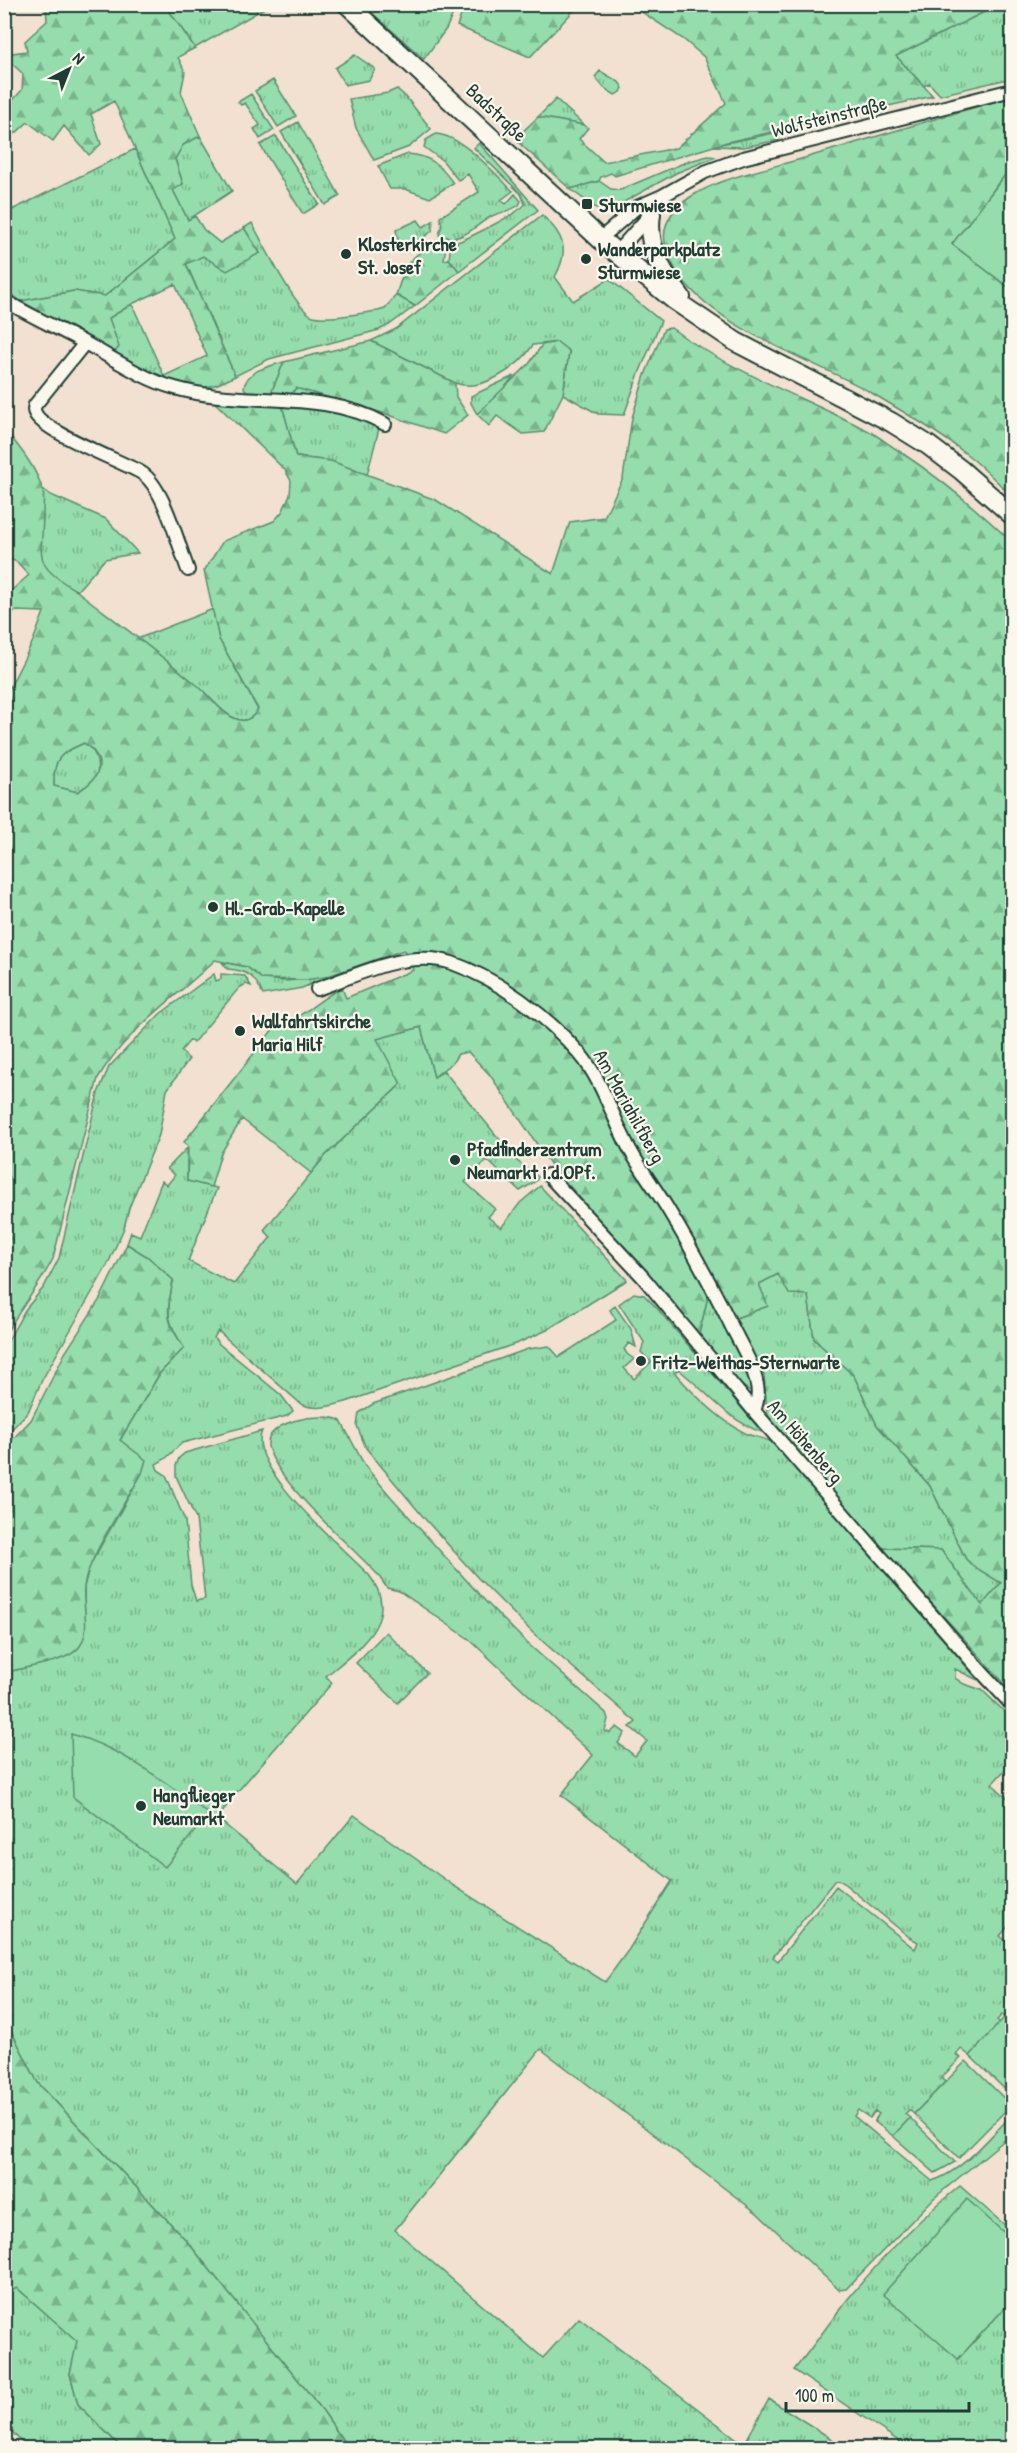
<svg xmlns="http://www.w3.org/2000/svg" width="1017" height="2453" font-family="'Patrick Hand',sans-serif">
  <defs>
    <pattern id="grass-tufts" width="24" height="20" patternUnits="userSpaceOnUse" patternTransform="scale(1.5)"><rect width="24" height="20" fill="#95ddac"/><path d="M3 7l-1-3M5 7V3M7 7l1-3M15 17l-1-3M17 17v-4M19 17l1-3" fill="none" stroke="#79b48d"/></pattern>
    <pattern id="forest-firs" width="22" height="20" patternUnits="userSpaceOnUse" patternTransform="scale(1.5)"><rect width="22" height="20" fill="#95ddac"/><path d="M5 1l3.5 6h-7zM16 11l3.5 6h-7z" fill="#79b48d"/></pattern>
  </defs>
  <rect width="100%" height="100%" fill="#f2e1d0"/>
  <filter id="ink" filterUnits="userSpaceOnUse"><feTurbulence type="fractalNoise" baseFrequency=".0167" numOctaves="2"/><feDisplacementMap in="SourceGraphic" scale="12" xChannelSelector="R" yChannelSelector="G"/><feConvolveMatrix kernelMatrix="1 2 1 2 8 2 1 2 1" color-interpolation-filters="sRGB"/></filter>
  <g filter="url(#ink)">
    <path fill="url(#grass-tufts)" stroke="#5a8d70" stroke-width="1.5" fill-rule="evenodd" d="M165,5H270L195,48Z
      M363,5H457L446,29L424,59Z
      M998,5H1012V78L940,95L929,83L924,86L896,56Z
      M355,55L375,69L369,80L345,85L335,68Z
      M600,71L619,82L623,88L621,92L615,95L604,88L595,77Z
      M273,80L296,116L278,127L255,91Z
      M397,89L406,97L431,129L409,147L374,160L356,128L349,99L388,93Z
      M251,94L274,130L260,139L254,129L260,125L245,103L241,105L238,102Z
      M556,99L584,125L538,117Z
      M298,122L340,196L325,205L281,132Z
      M779,132V140L744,147L711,146Z
      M436,134C463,136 494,173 513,191L501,200L506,204L515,194L521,201L519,205C511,211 501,212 492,216C473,226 462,245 439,235L442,225L440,217L479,192L468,174L458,180L443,161L424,147L426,140Z
      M200,136L232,191L188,220L173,190L183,184L175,159L183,145Z
      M276,136L319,204L303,214L260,145Z
      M479,143L538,210L459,271L449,259L451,244C462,242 521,212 525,204L521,194L474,148Z
      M135,149L175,239L105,296L74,291L21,301L5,290L4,205L10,211Z
      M408,154C431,156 440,165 453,183L430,198L405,189H390L378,166Z
      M708,156L716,157L676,173L615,207L596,208L570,189L599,181L611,189L620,190L686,162Z
      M542,215C564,235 570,250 555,277L573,301L609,279L661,321L638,376L624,415L598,414L563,394L569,352L557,342L533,345C519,367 482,393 455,383L371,341L396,329Z
      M418,220L423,227L433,221L432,231L409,248L400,250L396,230Z
      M252,223C261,239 297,313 313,316C330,320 360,313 378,311L385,309L396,295L415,306L389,325L379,330L269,359L235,376L186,263L203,256L260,253L244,228Z
      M132,304L164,376L167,381L113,354L109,318Z
      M284,362L271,393L247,391L244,388C246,370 270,366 284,362Z
      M514,376L497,397L477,414L471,403V396Z
      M296,388L383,413L367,475L331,461L296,457L282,405Z
      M43,489L51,495L106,519L138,553L105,559L77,591C65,584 50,577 43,565C38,555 43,505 43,489Z
      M213,609L219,639L258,710C254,716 247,722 240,720C223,716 209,695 196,685C177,669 157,654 137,639Z
      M84,743C96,751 98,759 98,774L89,785L77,792L54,786C53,758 59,754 84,743Z
      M222,962L247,967L262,979L286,981L325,977L340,972L302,988L263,995C255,976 247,970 227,969Z
      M214,974L216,981L221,979V974L245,976L251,986L246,984L239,988L193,1043L190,1040L181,1051L189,1059L167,1090L159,1135L129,1208L124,1228L107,1266L42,1380L28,1412L5,1436V1346L25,1310L44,1287L59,1258L98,1093L109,1067L160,1014Z
      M421,1027L434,1077L444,1071L517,1161L538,1177L536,1181L520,1191L487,1160L465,1182L495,1209L488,1217L501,1228L520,1203L540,1186L627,1280L547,1330L518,1343L346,1402C329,1406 317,1411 301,1404L218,1331L214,1338L219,1344L281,1395L293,1411L287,1416L182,1443L165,1459L156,1464L158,1470L166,1475L185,1521L191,1585L196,1601L205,1599L196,1519L176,1476V1466L179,1458L185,1453L262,1431C245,1466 345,1550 369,1575C403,1619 358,1649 326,1676L332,1683L231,1799L218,1819L297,1884L354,1815L454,1886L605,1982L629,1949L672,1881L561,1795L593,1755L469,1639L399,1591L387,1588L378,1575C349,1544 282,1487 269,1450C259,1420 325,1411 341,1421L365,1466L392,1498L487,1603L527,1643L606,1713L608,1719L605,1731L610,1733L617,1727L625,1733L618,1743L635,1756L647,1741L630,1727L636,1722L533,1633L478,1578L425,1519L366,1448L357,1426L359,1413L373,1404L528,1349L549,1346L559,1357L616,1320L610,1310L615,1306L631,1329L636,1347L629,1343L624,1349L627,1354L634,1359L624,1368L634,1379L651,1362L641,1352L644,1342L619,1304L634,1293L644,1295L655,1306L762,1432C729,1422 704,1389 678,1369L675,1373C695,1396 719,1420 747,1434C756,1438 766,1437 774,1444L978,1680L955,1669V1678L964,1684L982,1690L1012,1719V1762L992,1784L1012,1802V1922L1000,1936L1012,1946V2016L1009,2012L1005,2017L1002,2015L997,2020L1000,2023L970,2056L961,2049L956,2055L961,2058L941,2078L945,2082L914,2114L909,2110L905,2114L910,2118L893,2136L874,2121L879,2114L875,2111L870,2118L858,2110L854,2116L932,2181C964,2171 989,2137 1012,2115V2134L934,2198L846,2289L839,2290L757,2213L541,2049L395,2230L543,2358L579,2318L737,2439L733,2448H566L560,2445L556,2448H348L323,2411L186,2240L38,2083L5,2019L4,1805L9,1803L12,1671L60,1659L85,1633L84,1587L89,1567L142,1473L120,1440L160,1373L184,1348C165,1318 167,1314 173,1280L148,1257L127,1244L131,1232L140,1236L162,1181L167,1185L175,1175L167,1169L187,1148V1181L217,1188L188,1261L234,1284L271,1237L264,1230L326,1155L401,1084L376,1039ZM835,1880L841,1881L909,1937L918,1942L915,1949L836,1886L778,1961L773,1957Z
      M778,1274L808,1295L814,1339L854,1376L877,1425L930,1486L966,1559L973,1566L1002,1582L982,1606L941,1550L882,1548L769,1417L767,1412L764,1375L733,1319L767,1306L759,1284Z
      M709,1292L749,1375L752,1388L750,1391L740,1384L699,1334Z
      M386,1632L427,1673L398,1703L356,1663Z
      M960,2186L1007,2227L1003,2232L966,2200L958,2359L1012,2300V2448H909L794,2370C813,2347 829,2323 847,2300C881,2259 918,2219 960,2186Z
      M17,2288L78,2341L70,2374L78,2404L122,2448H27L14,2434L5,2413L4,2294Z
      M769,2399L846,2448H742Z"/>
    <path fill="url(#forest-firs)" stroke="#5a8d70" stroke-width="1.5" fill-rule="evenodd" d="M46,5H165L195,48L178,57L185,72L181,92L200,136L183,145L175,159L183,184L173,190L188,220L195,216L204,230L220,243L244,228L260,253L227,271L203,256L186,264L235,376C205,392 200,388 167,381L164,376L207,356L175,284L132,304L109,318L119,347L113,354L21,301L74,291L105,296L175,239L114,101L91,114L101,144L89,155L64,126L53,141L28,122L16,133L5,137V109L22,90L23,74L5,57V54L27,51L25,41L47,21Z
      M465,5V4L579,5L530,57L457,26Z
      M631,5H998L896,56L933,96L727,142L615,176L611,173L601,177L599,181L570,189L519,143L517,137L538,117L584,125L588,128L579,139L604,162L676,148L726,103L704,57L683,39Z
      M1012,97V166L952,244L1012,290V496C998,483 984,468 969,456C938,432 904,412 870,392C811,358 689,321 667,251C658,225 674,206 697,193C726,176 775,167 808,157C877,137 944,115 1012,97Z
      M438,240L446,244L444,260L449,259L459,271L415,306L396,295C407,259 407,261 438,240Z
      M671,328C730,371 800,396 865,429C877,435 888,444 899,451C940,478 977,509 1012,542V1692L882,1548L941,1550L982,1605L1001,1583L973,1566L966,1559L930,1486L877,1425L854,1376L814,1339L808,1295L789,1294L778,1274L759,1284L768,1306L733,1319L709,1292L699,1334L551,1165L490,1075L468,1052L458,1054L453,1062L434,1077L421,1027L377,1039L401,1084L326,1155L311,1173L242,1119L221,1153L211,1187L187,1181L188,1146L184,1142L278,1023C285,1019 294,1020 300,1015C315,1006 326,995 342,988L346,998L413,970L404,950L325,977L305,980L262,979L247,967L215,960C176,998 126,1030 98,1078L53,1259C39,1286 20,1309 5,1335L4,699L33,641L44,612L17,611L5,615V596L29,575L17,562L5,557V440L11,437C23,452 36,469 42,488C45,494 43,504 43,511C43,559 30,563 77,591C117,622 158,653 197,685C209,695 224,717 240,720C248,722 254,716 258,709L219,639L204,571L223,541L274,521L282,512L290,495L291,481L285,470L212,400L282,405L296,457L331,461L436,500L553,574L570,522L604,517L623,478L632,418L645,375L664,329ZM84,743C109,760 100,779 77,792L54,786C53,758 59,754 84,743Z
      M371,341L455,383L456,397L468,415L444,434L383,413L296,388L290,395L271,393L284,362Z
      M557,342L569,351L563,394L544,432L523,434L497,416L489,426L477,414L529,364L542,345Z
      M127,1244L148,1257L173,1280C167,1314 164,1318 184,1348L160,1373L120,1440L146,1460L142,1473C127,1500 87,1559 84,1587C82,1605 91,1630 80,1646C70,1662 29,1666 12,1671L9,1804L5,1805V1447L31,1420L65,1353L100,1299Z
      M5,2019L38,2083L186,2240L323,2411L348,2448H122L78,2404L70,2374L77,2341L17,2288L5,2294Z"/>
    <path fill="#95ddac" stroke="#5a8d70" stroke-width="1.5" d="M1012,166V290L952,244Z
      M71,1734C122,1748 166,1783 209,1814L165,1867L73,1797Z
      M1009,2012L1012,2016V2096L970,2056Z
      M966,2061L1011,2105L959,2158L914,2114Z
      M910,2118L955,2162L935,2173L893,2136Z
      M967,2199L1012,2240V2300L958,2359L883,2294Z"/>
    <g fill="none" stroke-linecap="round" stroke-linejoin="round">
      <defs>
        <path id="minor" d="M600,239L637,207L662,196L705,172L743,158L1012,90
          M616,253L650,215
          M4,300C30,316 58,328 85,343C114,359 143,379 175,388C244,408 321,388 385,424
          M85,343L35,405C34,409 33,410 35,413C42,431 120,461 140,472C163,484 178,544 188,570
          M317,989C358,975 409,948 452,963C500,980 547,1016 580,1054C602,1080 612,1116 628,1146C640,1169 656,1189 669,1211C691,1247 711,1285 730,1323C739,1342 753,1363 757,1385C759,1394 757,1403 754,1411
          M548,1175L642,1276L754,1411L978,1668L1012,1705"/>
        <path id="secondary" d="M347,4L600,239L674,300L736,342L891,422L928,445L961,470L1012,515
          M651,214C646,246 662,273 681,297"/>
      </defs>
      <use href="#minor" stroke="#1f3d34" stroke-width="16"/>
      <use href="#secondary" stroke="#1f3d34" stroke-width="22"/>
      <use href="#minor" stroke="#fbf7ec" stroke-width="12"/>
      <use href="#secondary" stroke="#fbf7ec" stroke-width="18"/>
    </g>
  </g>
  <g fill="#1f3d34" stroke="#fbf7ec" stroke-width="2">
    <rect x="581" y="198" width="12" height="12" rx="3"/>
    <circle cx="346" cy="254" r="6"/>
    <circle cx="586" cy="259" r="6"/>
    <circle cx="213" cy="907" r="6"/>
    <circle cx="240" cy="1031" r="6"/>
    <circle cx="455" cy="1160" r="6"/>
    <circle cx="641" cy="1361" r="6"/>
    <circle cx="141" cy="1806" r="6"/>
  </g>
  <g text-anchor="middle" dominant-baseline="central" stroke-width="4.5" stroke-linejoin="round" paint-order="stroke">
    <g font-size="20" fill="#1f3d34" stroke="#fbf7ec">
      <text transform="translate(497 112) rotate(43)">Badstraße</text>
      <text transform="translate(829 116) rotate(-14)">Wolfsteinstraße</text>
      <text transform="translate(630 1106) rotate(61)">Am Mariahilfberg</text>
      <text transform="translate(806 1441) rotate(49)">Am Höhenberg</text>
    </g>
    <g font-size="20" font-weight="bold" fill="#1f3d34" stroke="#fbf7ec" text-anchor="start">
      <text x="599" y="204">Sturmwiese</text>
      <text x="358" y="243">Klosterkirche<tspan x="358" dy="23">St. Josef</tspan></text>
      <text x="598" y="248">Wanderparkplatz<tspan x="598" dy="23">Sturmwiese</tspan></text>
      <text x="225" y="907">Hl.-Grab-Kapelle</text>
      <text x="252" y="1020">Wallfahrtskirche<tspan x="252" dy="23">Maria Hilf</tspan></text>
      <text x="467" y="1148">Pfadfinderzentrum<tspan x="467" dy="23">Neumarkt i.d.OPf.</tspan></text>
      <text x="653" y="1361">Fritz-Weithas-Sternwarte</text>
      <text x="153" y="1794">Hangflieger<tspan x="153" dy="23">Neumarkt</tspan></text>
    </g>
  </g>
  <rect width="1017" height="2453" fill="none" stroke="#fbf7ec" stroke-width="24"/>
  <rect x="12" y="12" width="993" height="2429" fill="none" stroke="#1f3d34" stroke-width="2" filter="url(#ink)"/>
  <g transform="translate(69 69) rotate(42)" stroke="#fbf7ec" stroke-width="4.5" paint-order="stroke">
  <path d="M0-4.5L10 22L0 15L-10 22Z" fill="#1f3d34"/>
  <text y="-9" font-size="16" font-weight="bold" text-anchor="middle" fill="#1f3d34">N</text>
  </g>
  <path d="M786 2402v9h183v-9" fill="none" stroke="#1f3d34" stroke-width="3"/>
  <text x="795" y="2402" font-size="18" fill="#1f3d34" stroke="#fbf7ec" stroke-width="4.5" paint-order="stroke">100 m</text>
</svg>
